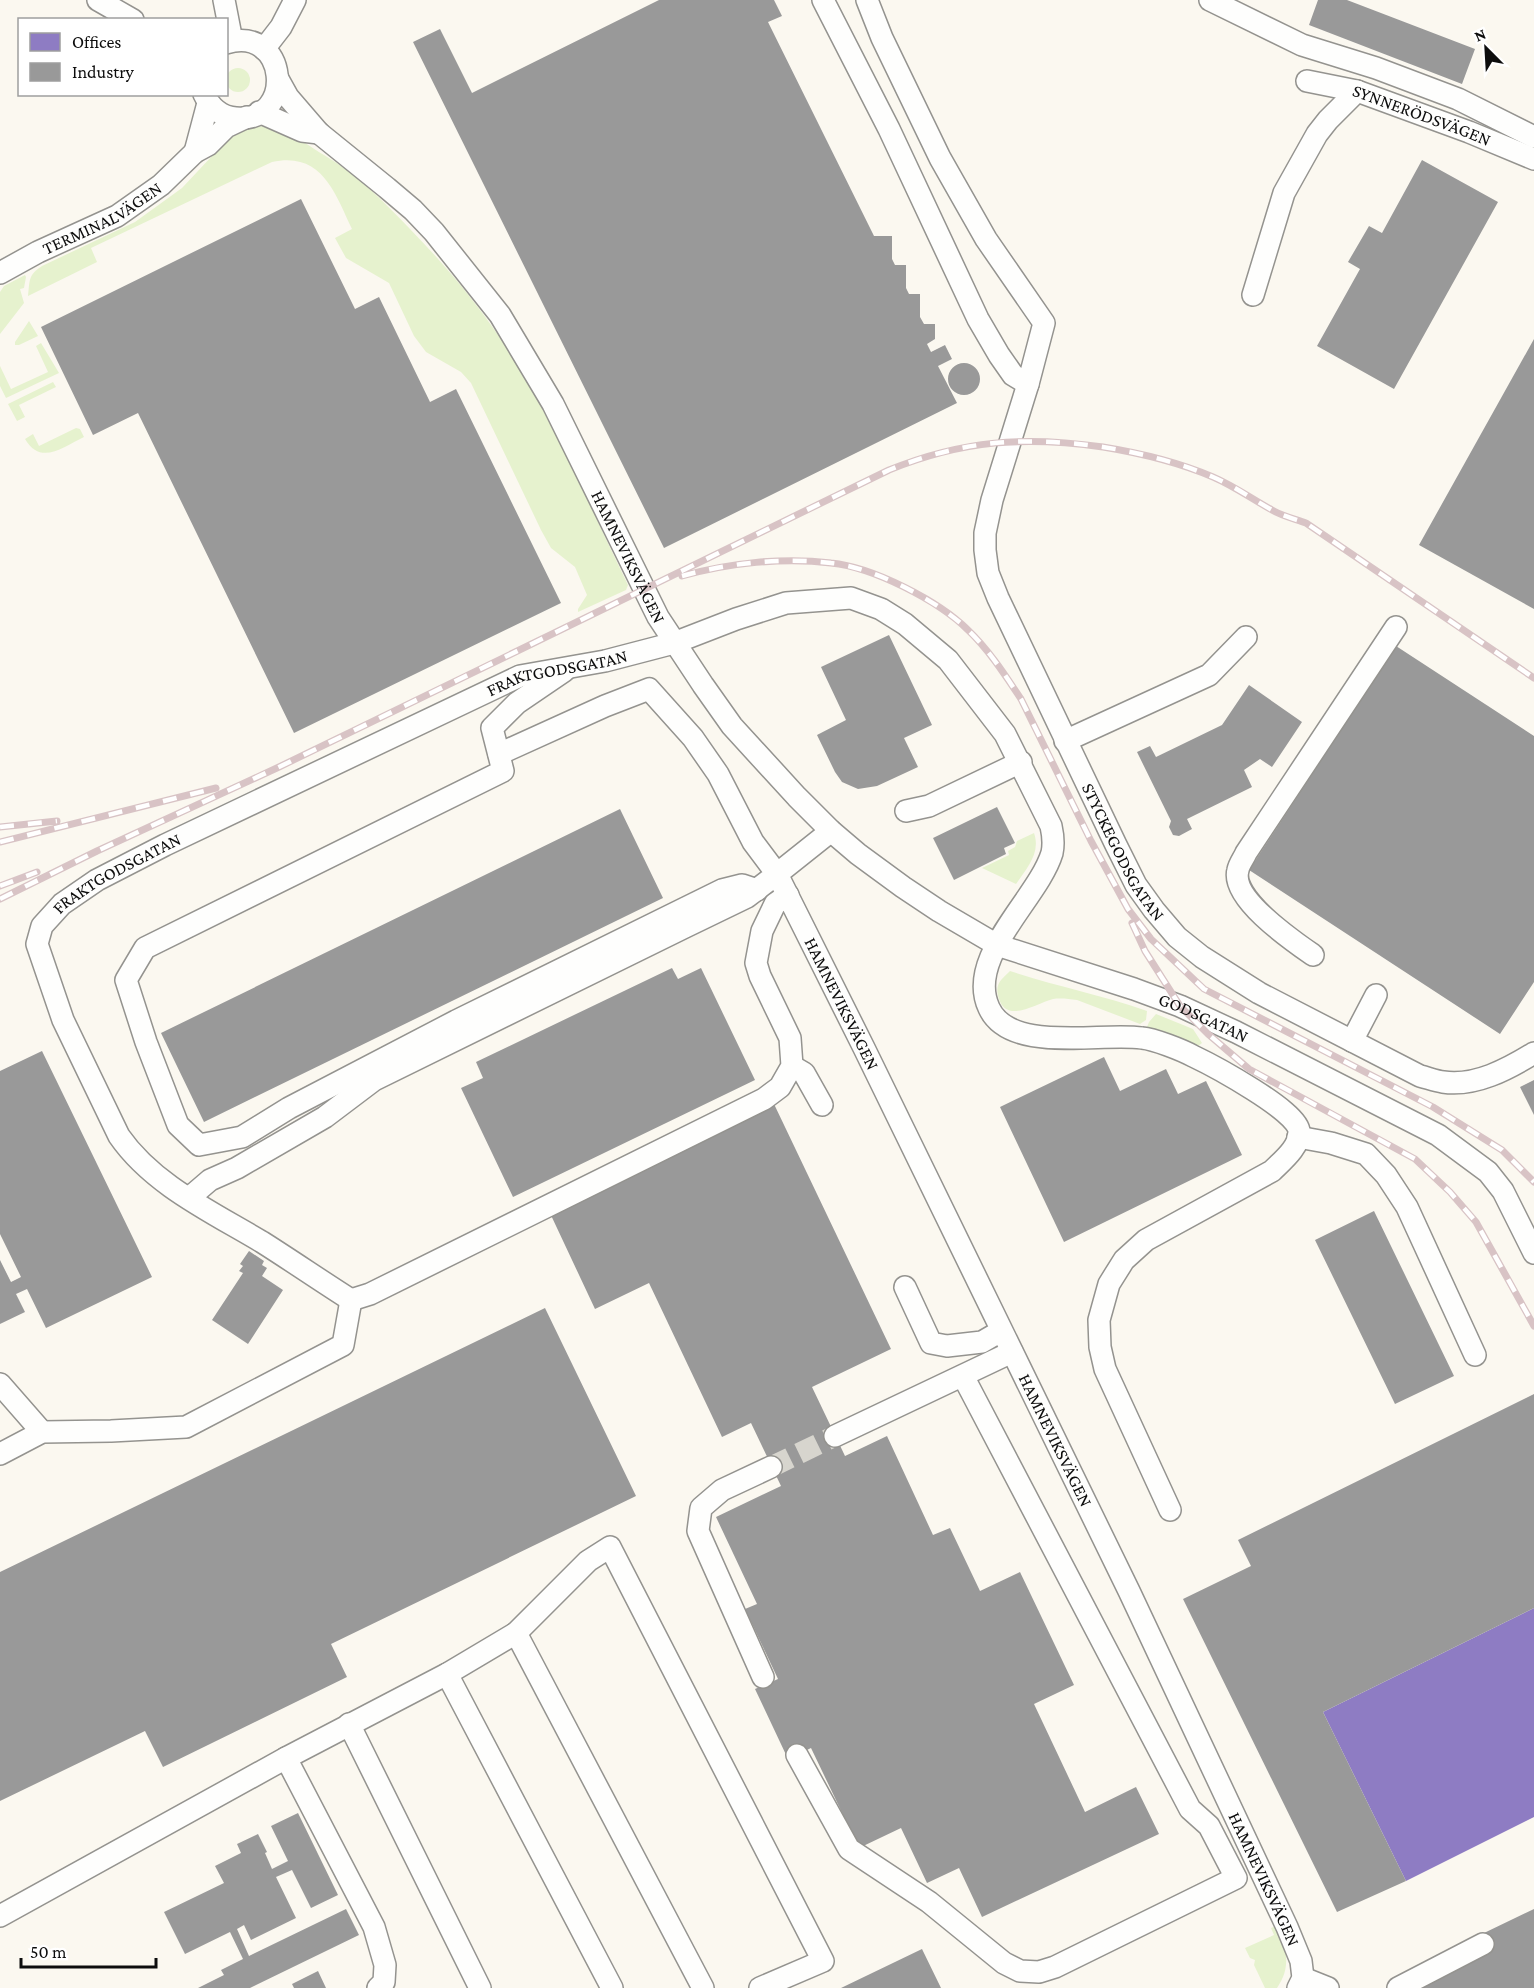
<svg xmlns="http://www.w3.org/2000/svg" width="1534" height="1988" font-family="'Crimson Pro',serif">
  <rect width="100%" height="100%" fill="#fbf8f0"/>
  <path fill="#e6f2ce" d="M226 80a12 12 0 1 1 24 0a12 12 0 1 1-24 0Z
    M263,126C285,128 306,144 324,155C358,175 383,201 410,229C455,275 495,325 527,381C564,446 595,517 628,585L626,590L578,612V609L587,595L575,567L551,548L541,530L471,383L461,372L426,352L414,336L389,283L346,258L335,238L352,229C335,193 322,151 272,162L91,248L97,262L28,296C30,280 28,275 42,266L135,222L182,188L228,139L245,130Z
    M25,275L26,277L24,288L20,289L24,303L0,334V292L4,286Z
    M29,321L38,336L19,345H15V342Z
    M41,343L59,373L6,398L0,386V366L11,389L48,372L36,346Z
    M53,382L56,387L19,405L25,417L17,421L8,404Z
    M76,428L80,429L84,437C63,447 41,466 25,439L33,434L39,446Z
    M1034,833C1041,853 1027,868 1016,884L982,868L1009,855L1008,851L1015,847L1017,841Z
    M1010,971C1055,986 1102,995 1147,1011L1146,1020L1140,1024L1077,1000C1069,999 1061,998 1053,999C1037,1003 1007,1024 999,999C994,984 1001,980 1010,971Z
    M1156,1014L1193,1029L1202,1043L1197,1047L1147,1027L1149,1022Z
    M1278,1925C1286,1947 1292,1967 1277,1988H1265L1254,1965L1255,1960L1250,1958L1245,1948L1274,1935L1271,1928Z"/>
  <path fill="#8e7cc3" d="M1534,1608V1817L1406,1881L1323,1712Z"/>
  <path fill="#999" d="M659,0H774L782,16L768,22L874,236H892V259L895,265H906V288L909,294H920V317L924,324H935V339L927,344L931,352L945,345L952,359L938,366L957,403L664,548L413,42L440,29L472,93Z
    M1318,0H1347L1475,49L1462,84L1309,25Z
    M1422,160L1498,202L1394,389L1317,346L1360,269L1348,262L1369,226L1382,233Z
    M301,199L355,309L379,297L430,402L456,389L561,603L294,733L138,413L93,435L41,327Z
    M1534,339V609L1419,545Z
    M948 379a16 16 0 1 1 32 0a16 16 0 1 1-32 0Z
    M889,635L932,725L904,738L918,767L877,786L858,789L842,782L835,772L817,735L846,720L821,667Z
    M1396,646L1534,736V982L1500,1034L1249,870Z
    M1249,685L1302,722L1272,767L1260,759L1244,770L1252,787L1187,819L1192,829L1179,836L1173,835L1169,827L1171,821L1137,752L1150,746L1156,757L1222,725Z
    M997,807L1015,843L1004,848L1006,854L954,880L933,838Z
    M620,809L663,898L204,1122L161,1033Z
    M672,968L678,979L701,968L755,1080L513,1197L461,1088L483,1078L476,1062Z
    M42,1051L152,1277L46,1328L27,1289L16,1294L25,1312L0,1324V1260L11,1282L21,1277L0,1234V1071Z
    M1104,1057L1120,1091L1166,1069L1178,1094L1206,1081L1242,1155L1064,1242L1000,1107Z
    M1534,1080V1115L1520,1087Z
    M774,1104L891,1349L812,1387L845,1456L887,1436L933,1535L950,1528L980,1591L1020,1572L1074,1685L1034,1704L1085,1812L1136,1787L1159,1834L982,1917L959,1868L927,1883L901,1828L859,1848L811,1748L788,1759L755,1689L778,1679L745,1609L757,1604L716,1517L781,1486L751,1423L722,1437L649,1283L595,1309L549,1211Z
    M1374,1211L1454,1376L1395,1404L1315,1240Z
    M249,1251L264,1261L262,1265L267,1268L262,1276L283,1290L248,1344L212,1320L243,1273L239,1271L243,1266L240,1264Z
    M545,1308L636,1496L331,1644L347,1677L163,1767L145,1731L0,1801V1572Z
    M1534,1394V1608L1323,1712L1406,1881L1337,1912L1183,1599L1251,1566L1238,1540Z
    M298,1813L338,1895L311,1908L292,1870L276,1877L296,1918L251,1940L244,1925L237,1929L249,1956L346,1909L359,1935L250,1988H198L224,1975L221,1970L243,1959L230,1932L185,1954L164,1912L224,1883L215,1866L241,1853L237,1844L258,1834L267,1852L265,1853L272,1869L288,1861L271,1826Z
    M1534,1909V1988H1413L1490,1947L1484,1933Z
    M922,1949L941,1988H841Z
    M318,1971L326,1988H294L292,1984Z"/>
  <g fill="none" stroke-linecap="round" stroke-linejoin="round">
    <path stroke="#d7d5ce" stroke-width="21" stroke-dasharray="21 10" stroke-linecap="butt" d="M771,1467L835,1436"/>
    <defs>
      <g id="minor">
        <path d="M98,0L133,20"/>
        <path d="M224,0L232,41"/>
        <path d="M823,0L889,129L978,319L999,355L1013,375L1028,384"/>
        <path id="s1" d="M867,0L882,38L940,158L986,239L1044,323L1028,384L992,500L985,533V550L988,573L998,598L1116,845L1136,885L1154,910L1177,937L1202,957L1259,993L1420,1076C1428,1078 1436,1081 1443,1082C1475,1087 1508,1069 1534,1053"/>
        <path d="M1210,0L1302,45L1376,68L1458,99L1534,137"/>
        <path d="M264,49L281,27L295,0"/>
        <path id="s2" d="M278,79L288,97L319,133L387,188L413,210L434,232L500,315L553,404L658,617L703,685L732,726L797,797L831,831L858,854L903,887L939,911L997,945L1134,989L1180,1006L1236,1032L1438,1135L1488,1172L1503,1191L1534,1253"/>
        <path id="s3" d="M1307,81L1357,91L1469,132L1534,159"/>
        <path d="M204,94C210,107 221,117 236,118C297,123 288,24 226,43"/>
        <path d="M259,112L302,131L319,133"/>
        <path d="M195,152L208,103"/>
        <path id="s4" d="M0,273L38,252L117,216L161,185L195,152L208,145L226,127L247,117"/>
        <path d="M1253,295L1284,193L1317,134L1328,120L1357,91"/>
        <path d="M564,671L517,703L492,728L503,771L145,948L126,980L146,1042L178,1125L199,1145L242,1137L289,1108L456,1021L722,890L742,885L757,890"/>
        <path d="M1065,741L1209,675L1246,637"/>
        <path d="M906,811L929,806L1021,762"/>
        <path id="s5" d="M831,831L777,874L864,1048L1129,1591L1287,1927L1301,1961L1303,1978L1298,1988"/>
        <path d="M1313,955C1293,941 1230,898 1238,870C1239,864 1244,858 1246,853L1396,627"/>
        <path d="M1352,1041L1376,995"/>
        <path d="M792,1066L804,1073L822,1105"/>
        <path d="M1298,1137L1331,1143L1366,1154L1386,1175L1407,1207L1475,1355"/>
        <path d="M189,1198L210,1180L237,1168L325,1117L374,1080L685,927L747,897L777,874L753,842L718,774L693,738L649,689L605,706L499,754"/>
        <path d="M905,1287L931,1343L947,1346L982,1342L1001,1331"/>
        <path id="s6" d="M351,1300C321,1281 292,1261 262,1242C212,1212 153,1185 119,1136L63,1020L37,944L42,926L62,904L97,880L165,845L520,676L605,661L674,643L736,619L786,603L851,598L881,609L905,624L948,660L1005,734L1051,826C1053,835 1054,844 1052,853C1038,899 965,957 989,1008C1010,1054 1101,1032 1142,1038C1154,1039 1182,1050 1193,1056C1212,1065 1298,1111 1299,1131C1300,1147 1282,1161 1272,1171L1146,1240L1124,1260L1109,1284L1099,1320L1100,1347L1105,1369L1170,1510"/>
        <path d="M351,1300L370,1294L764,1099L780,1087L792,1066L790,1038L760,976L756,963L762,931L775,904L788,895"/>
        <path d="M0,1384L42,1432"/>
        <path d="M835,1436L1012,1352"/>
        <path d="M0,1454L42,1432L111,1431L186,1427L343,1345L351,1300"/>
        <path d="M516,1633L703,1988"/>
        <path d="M447,1674L612,1988"/>
        <path d="M763,1677L698,1531L701,1508L722,1490L771,1467"/>
        <path d="M349,1724L480,1988"/>
        <path d="M797,1755L849,1849L929,1902L1004,1963L1020,1971L1039,1972L1055,1967L1236,1878L1209,1826L1190,1809L963,1376"/>
        <path d="M286,1758L374,1927L385,1965L384,1982L378,1988"/>
        <path d="M0,1916L286,1758L447,1674L516,1633L588,1561L610,1547L823,1961L760,1988"/>
        <path d="M1303,1978L1328,1988"/>
        <path d="M1398,1988L1483,1944"/>
      </g>
    </defs>
    <use href="#minor" stroke="#94938f" stroke-width="24"/>
    <use href="#minor" stroke="#fefefd" stroke-width="21"/>
    <defs>
      <path id="rail" d="M682,576C729,563 783,557 831,563C873,567 939,601 968,630C989,650 1005,675 1021,699L1091,841L1128,909L1151,939L1204,989L1433,1107L1502,1150L1534,1182
        M0,827L57,821
        M0,842L216,788
        M0,886L37,872
        M0,899L97,851L279,767L889,470C963,440 1025,436 1103,447C1140,453 1178,462 1213,477C1234,486 1252,499 1272,510C1282,516 1295,519 1306,523L1534,678
        M1132,923L1145,951L1180,1006L1208,1034L1249,1069L1415,1159L1450,1192L1476,1222L1534,1326"/>
    </defs>
    <use href="#rail" stroke="#d8c3c5" stroke-width="7"/>
    <use href="#rail" stroke="#fff" stroke-width="4.5" stroke-dasharray="14" stroke-linecap="butt"/>
  </g>
  <g text-anchor="middle" dominant-baseline="central" stroke-width="6" stroke-linejoin="round" paint-order="stroke">
    <g font-size="18" fill="#0d0d0d" stroke="#fff">
      <text stroke="none"><textPath href="#s3" startOffset="120">SYNNERÖDSVÄGEN</textPath></text>
      <text stroke="none"><textPath href="#s4" startOffset="116">TERMINALVÄGEN</textPath></text>
      <text stroke="none"><textPath href="#s2" startOffset="600">HAMNEVIKSVÄGEN</textPath></text>
      <text stroke="none"><textPath href="#s6" startOffset="1092">FRAKTGODSGATAN</textPath></text>
      <text stroke="none"><textPath href="#s1" startOffset="938">STYCKEGODSGATAN</textPath></text>
      <text stroke="none"><textPath href="#s6" startOffset="606">FRAKTGODSGATAN</textPath></text>
      <text stroke="none"><textPath href="#s5" startOffset="214">HAMNEVIKSVÄGEN</textPath></text>
      <text stroke="none"><textPath href="#s2" startOffset="1364">GODSGATAN</textPath></text>
      <text stroke="none"><textPath href="#s5" startOffset="700">HAMNEVIKSVÄGEN</textPath></text>
      <text stroke="none"><textPath href="#s5" startOffset="1186">HAMNEVIKSVÄGEN</textPath></text>
    </g>
  </g>
  <rect x="18" y="18" width="210" height="78" fill="#ffffff" stroke="#9e9e9e" stroke-width="1.5"/>
  <rect x="30" y="33" width="30" height="18" fill="#8e7cc3" stroke="#9e9e9e" stroke-width="1.5"/>
  <text x="72" y="48" font-size="18" fill="#0d0d0d">Offices</text>
  <rect x="30" y="63" width="30" height="18" fill="#999999" stroke="#9e9e9e" stroke-width="1.5"/>
  <text x="72" y="78" font-size="18" fill="#0d0d0d">Industry</text>
  <g transform="translate(1486 48) rotate(336)" stroke="#ffffff" stroke-width="4.5" paint-order="stroke">
  <path d="M0-4.5L10 22L0 15L-10 22Z" fill="#0d0d0d"/>
  <text y="-9" font-size="16" font-weight="bold" text-anchor="middle" fill="#0d0d0d">N</text>
  </g>
  <path d="M21 1958v9h135v-9" fill="none" stroke="#0d0d0d" stroke-width="3"/>
  <text x="30" y="1958" font-size="18" fill="#0d0d0d" stroke="#ffffff" stroke-width="4.5" paint-order="stroke">50 m</text>
</svg>
